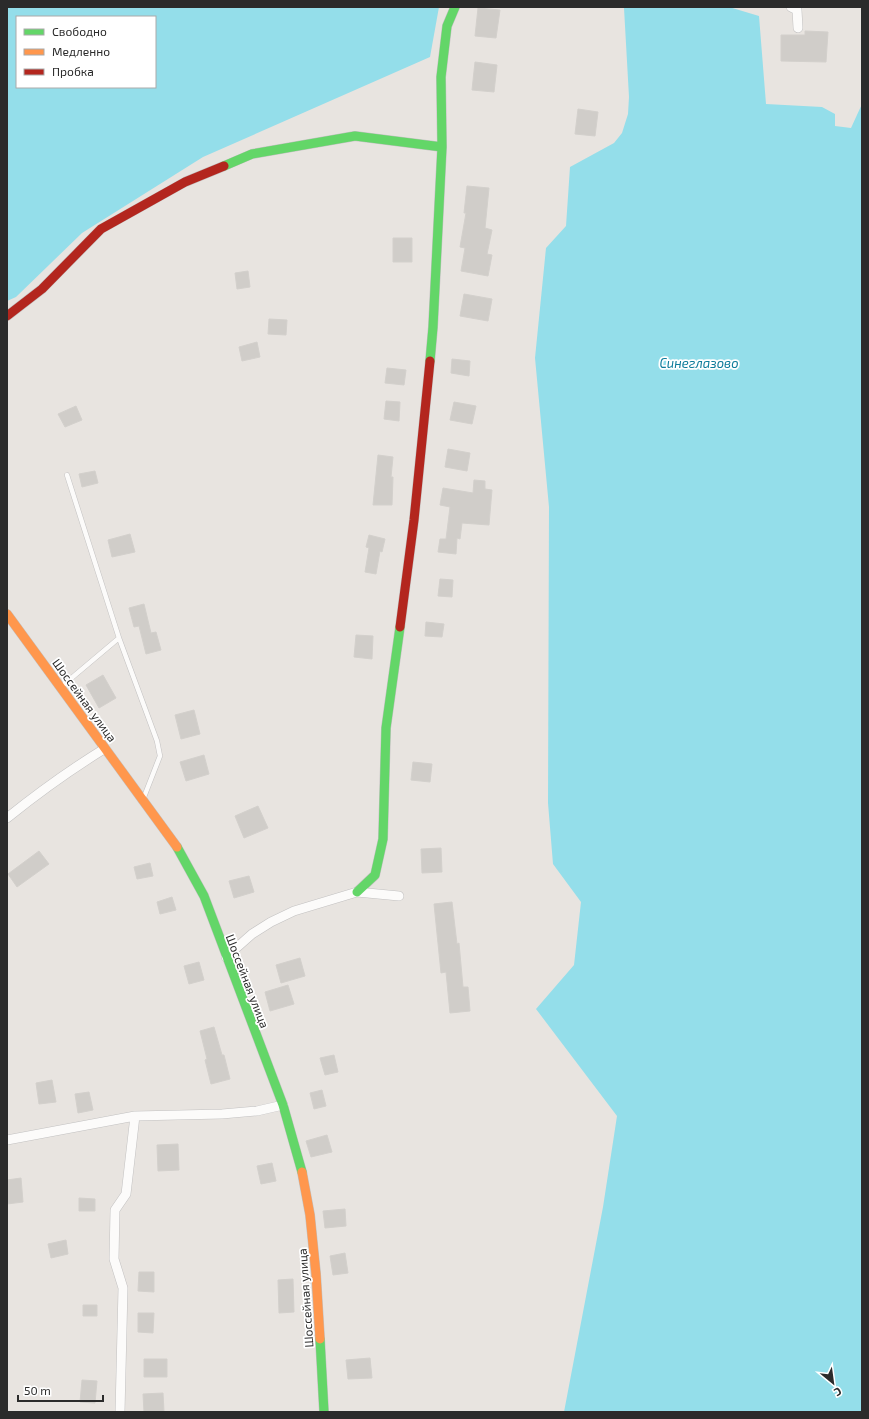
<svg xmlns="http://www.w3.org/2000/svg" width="869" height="1419" font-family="'Exo 2',sans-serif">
  <rect width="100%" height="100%" fill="#e8e4e0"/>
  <path fill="#94deea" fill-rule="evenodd" d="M7,7H439L430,57L203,157L82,233L16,297L7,301ZM17,17H155V87H17Z
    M625,7H729L759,16L766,104L822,107L835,114V126L851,128L862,104V1412H564L603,1207L617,1116L536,1009L574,965L581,902L553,864L548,803L549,507L535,358L546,248L566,226L570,167L614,143L622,133L628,114L629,97L624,8Z"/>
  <path fill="#d0cdc9" stroke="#d3d0cc" d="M478,8L500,10L496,38L475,36Z
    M805,31L828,32L826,62L781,61V35H805Z
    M475,62L497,65L494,92L472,90Z
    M578,109L598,112L595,136L575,134Z
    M467,186L489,188L485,228L492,230L487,254L492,255L488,276L461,271L465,248L460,247L466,213H464Z
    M393,238H412V262H393Z
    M248,271L250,287L237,289L235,273Z
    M464,294L492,299L488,321L460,316Z
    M269,319L287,320L286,335L268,334Z
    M257,342L260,357L242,361L239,347Z
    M452,359L470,361L469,376L451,373Z
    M387,368L406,370L404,385L385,383Z
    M386,401L400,402L399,421L384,419Z
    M454,402L476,406L472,424L450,420Z
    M76,406L82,420L65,427L58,414Z
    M448,449L470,453L467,471L445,467Z
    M378,455L393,457L391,477H393L392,505H373Z
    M95,471L98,483L82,487L79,474Z
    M474,480L485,481V489L492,490L489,525L462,523L460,539L457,538L456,554L438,552L440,539H446L450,507L440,505L443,488L473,493Z
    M130,534L135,552L112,557L108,540Z
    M369,535L385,539L382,552L380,551L376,574L365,572L369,548L366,547Z
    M440,579L453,580L452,597L438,596Z
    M144,604L151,633L156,632L161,650L146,654L139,626L134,627L129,608Z
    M426,622L444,624L442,637L425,636Z
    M356,635L373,636L372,659L354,657Z
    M103,675L116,698L99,708L86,685Z
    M194,710L200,734L181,739L175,715Z
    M204,755L209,774L186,781L180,762Z
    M413,762L432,764L430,782L411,780Z
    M258,806L268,828L244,838L235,816Z
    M441,848L442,872L422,873L421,849Z
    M39,851L49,864L17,887L8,874Z
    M150,863L153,876L137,879L134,867Z
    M249,876L254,892L234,898L229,881Z
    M172,897L176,910L160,914L157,902Z
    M452,902L457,944L459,943L463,987H468L470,1011L450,1013L446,972L441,973L434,904Z
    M300,958L305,976L281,983L276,965Z
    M199,962L204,980L189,984L184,966Z
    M288,985L294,1004L270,1011L265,992Z
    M214,1027L222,1055H224L230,1079L211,1084L205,1060L207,1059L200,1031Z
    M334,1055L338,1072L325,1075L320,1058Z
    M52,1080L56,1102L39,1104L36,1083Z
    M322,1090L326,1106L314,1109L310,1093Z
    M89,1092L93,1110L78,1113L75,1094Z
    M327,1135L332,1152L311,1157L306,1141Z
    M178,1144L179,1170L158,1171L157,1145Z
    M272,1163L276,1181L261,1184L257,1166Z
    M21,1178L23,1202L7,1204V1180Z
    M79,1198L95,1199V1211H79Z
    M345,1209L346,1226L325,1228L323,1211Z
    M66,1240L68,1254L51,1258L48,1244Z
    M345,1253L348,1273L333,1275L330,1256Z
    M139,1272H154V1292L138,1291Z
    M293,1279L294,1312L279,1313L278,1280Z
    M83,1305H97V1316H83Z
    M138,1313H154L153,1333L138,1332Z
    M370,1358L372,1378L348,1379L346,1360Z
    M144,1359H167V1377H144Z
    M82,1380L97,1381L95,1403L80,1402Z
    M163,1393L164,1412H144L143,1394Z"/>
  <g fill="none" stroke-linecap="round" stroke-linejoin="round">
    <defs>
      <path id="lane" d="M119,638L157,741L160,756L144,797
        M62,686L119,638L67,475"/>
      <path id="street" d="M791,7L797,10L798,28
        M7,818C38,793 70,770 104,749
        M226,957L252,934L271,922L294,911L357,892L399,896
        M7,1140L135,1116L222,1114L257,1111L283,1105
        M120,1412L123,1288L114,1259L115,1210L126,1194L135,1116"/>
      <path id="fast" d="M224,166L252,154L355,136L442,147
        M430,361L433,327L442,147L441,77L447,26L455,7
        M177,847L204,896L283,1105L302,1172
        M357,892L375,875L383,839L386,728L400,627
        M320,1339L324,1412"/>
      <path id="slow" d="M7,614L177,847
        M302,1172L310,1215L316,1274L320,1339"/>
      <path id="jam" d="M7,316L42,289L101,229L185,182L224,166
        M400,627L414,520L430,361"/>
    </defs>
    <use href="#lane" stroke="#c2c1c1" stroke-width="5.5"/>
    <use href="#street" stroke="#c2c1c1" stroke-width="10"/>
    <use href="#fast" stroke="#c2c1c1" stroke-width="10"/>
    <use href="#slow" stroke="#c2c1c1" stroke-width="10"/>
    <use href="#jam" stroke="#c2c1c1" stroke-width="10"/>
    <use href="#lane" stroke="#fcfbfa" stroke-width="4.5"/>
    <use href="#street" stroke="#fcfbfa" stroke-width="9"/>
    <use href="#fast" stroke="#63d668" stroke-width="9"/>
    <use href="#slow" stroke="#ff974d" stroke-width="9"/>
    <use href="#jam" stroke="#b3261e" stroke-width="9"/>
  </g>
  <g text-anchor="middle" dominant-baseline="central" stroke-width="3.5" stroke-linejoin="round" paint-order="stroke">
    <g font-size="12" fill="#2b2b2b" stroke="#fff">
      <text transform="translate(85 700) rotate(54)">Шоссейная улица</text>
      <text transform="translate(248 981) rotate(69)">Шоссейная улица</text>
      <text transform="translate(305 1298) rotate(-94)">Шоссейная улица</text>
    </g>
    <g font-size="13" font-style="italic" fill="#0e7c9b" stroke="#fff">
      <text x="699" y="363">Синеглазово</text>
    </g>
  </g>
  <rect width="869" height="1419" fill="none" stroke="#2b2b2b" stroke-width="16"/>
  <rect x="16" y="16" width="140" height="72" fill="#ffffff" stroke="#aaaaaa"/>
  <rect x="24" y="29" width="20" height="6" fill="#63d668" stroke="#aaaaaa"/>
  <text x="52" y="36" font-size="12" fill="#2b2b2b">Свободно</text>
  <rect x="24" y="49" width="20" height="6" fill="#ff974d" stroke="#aaaaaa"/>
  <text x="52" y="56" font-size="12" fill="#2b2b2b">Медленно</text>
  <rect x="24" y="69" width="20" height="6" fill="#b3261e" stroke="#aaaaaa"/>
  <text x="52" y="76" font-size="12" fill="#2b2b2b">Пробка</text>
  <g transform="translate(833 1383) rotate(151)" stroke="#ffffff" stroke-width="3" paint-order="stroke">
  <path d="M0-3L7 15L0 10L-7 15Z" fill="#2b2b2b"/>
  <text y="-6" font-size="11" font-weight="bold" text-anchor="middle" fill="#2b2b2b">С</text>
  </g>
  <path d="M18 1395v6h85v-6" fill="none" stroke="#2b2b2b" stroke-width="2"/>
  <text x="24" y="1395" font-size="12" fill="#2b2b2b" stroke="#ffffff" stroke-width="3" paint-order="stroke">50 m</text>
</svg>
